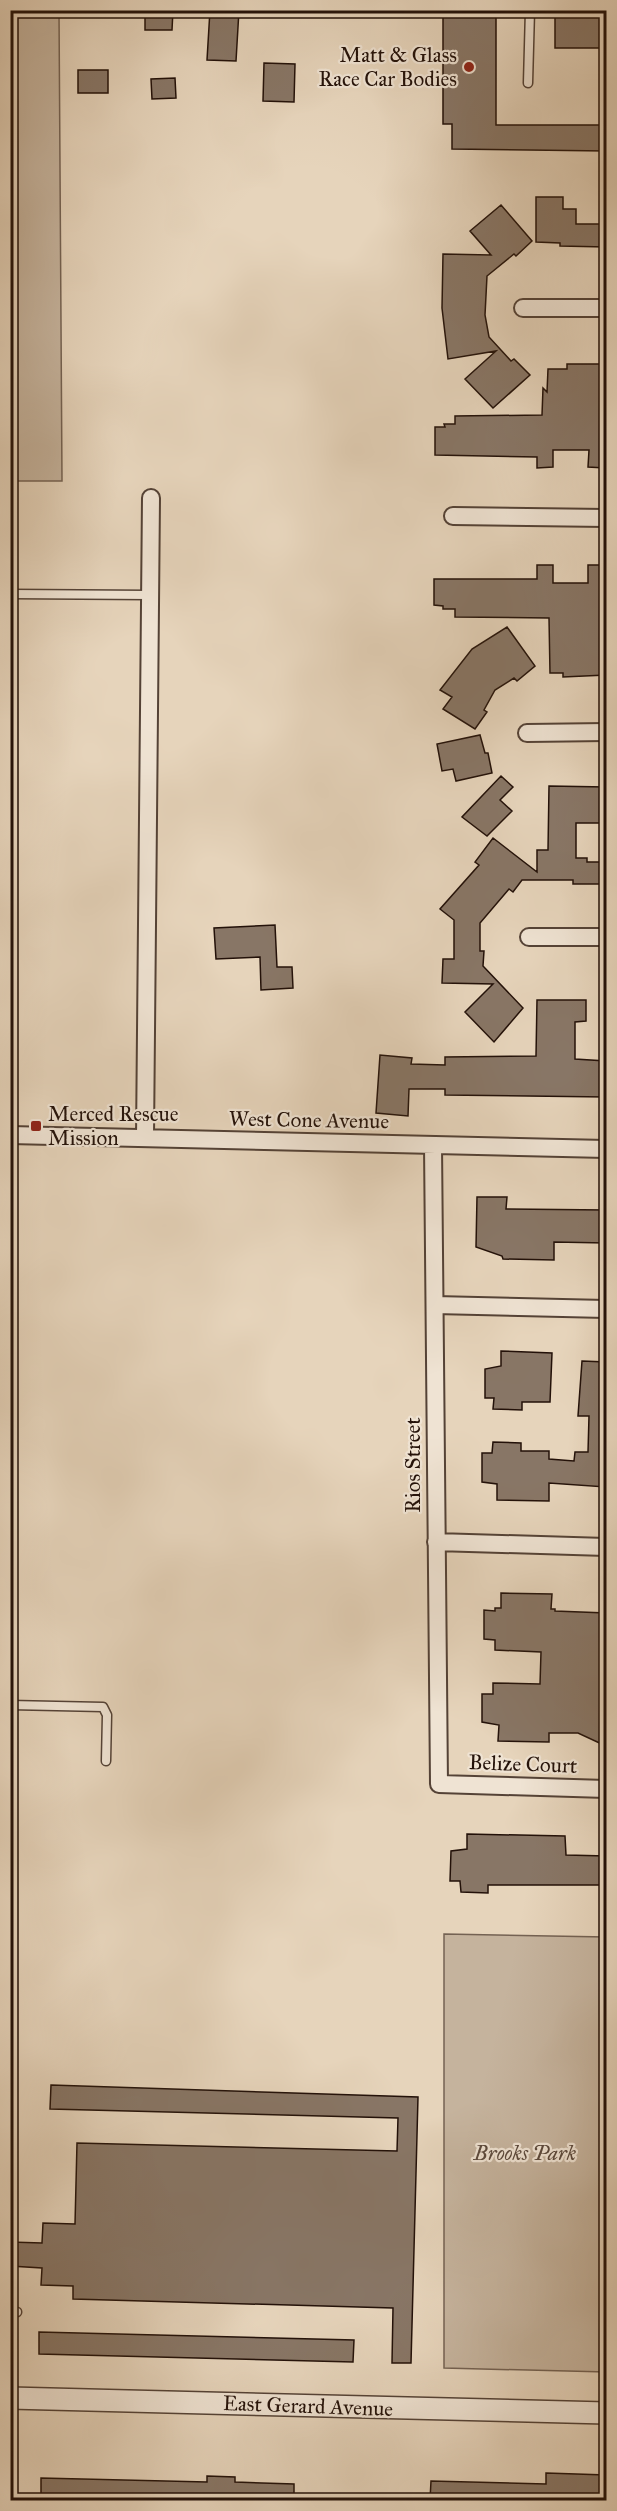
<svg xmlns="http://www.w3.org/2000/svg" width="617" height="2511" font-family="'IM FELL Great Primer',serif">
  <rect width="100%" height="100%" fill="#e6d4bb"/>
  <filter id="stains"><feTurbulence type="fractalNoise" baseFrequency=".00333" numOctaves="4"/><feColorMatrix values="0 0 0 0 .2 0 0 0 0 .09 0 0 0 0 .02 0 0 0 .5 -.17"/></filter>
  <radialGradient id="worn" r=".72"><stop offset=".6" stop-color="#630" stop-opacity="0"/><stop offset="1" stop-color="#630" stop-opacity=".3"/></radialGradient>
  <path fill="#c5b39d" stroke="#746253" stroke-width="1.5" d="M10,11H59L62,481H11Z
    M444,1934L606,1937V2372L444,2368Z"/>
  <path fill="#887666" stroke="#231109" stroke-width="1.5" d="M145,10H173L172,30H145Z
    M210,10H239L236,61L207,60Z
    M443,10H496V125H606V151L452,149V124H443Z
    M555,10H601V48H555Z
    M264,63L295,64L294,102L263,101Z
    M78,70H108V93H78Z
    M175,78L176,98L152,99L151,79Z
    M536,197H563V209H576V224H606V247L560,246V243L536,242Z
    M501,205L532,241L516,256L514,254L487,276L485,315L489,337L511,361L514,359L530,375L493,408L465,379L496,351L448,359L442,308L443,254L491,255L470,231Z
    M567,364H606L605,468L588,467L589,450H553V467L537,468V457L435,455V427H445L444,424H455V416L542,415L543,388L547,392L548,369H567Z
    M537,565H553V583H588V565H605L606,675L563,677V673H550L549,618L455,617V609H443V606L434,605V579H537Z
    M507,627L535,666L517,681L514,678L495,690L484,710L487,712L475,729L443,709L452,697L440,690L472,649Z
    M480,735L485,753H488L492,773L456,781L453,769L442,771L437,744Z
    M501,776L513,787L500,800L512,811L487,836L462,817Z
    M549,786L606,787V823H576V858H587V862H606V884H573V880H522L513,892L509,889L480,923V951H484L483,966L523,1008L494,1042L465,1012L493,984L442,983L443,959H454V920L440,909L479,865L475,862L493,838L537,872V850H548Z
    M275,925L277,967H292L293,988L261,990L260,957L216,959L214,928Z
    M537,1000H586V1021L575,1022V1059L606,1061V1097L445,1095V1089H409L408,1116L376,1113L380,1055L412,1058L411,1064L445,1065V1057L536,1056Z
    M477,1197H507L506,1209L606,1210V1243L554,1242V1260L503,1259L502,1256L476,1247Z
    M501,1351L552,1353L550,1402H522V1410L493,1409L494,1398H485V1369L501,1366Z
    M582,1361L606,1362V1487L549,1483V1501L497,1500V1484L482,1482V1453H492L493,1442L521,1443V1451H549V1459L574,1461L575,1452H588L589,1416H578Z
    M501,1593L552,1594L551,1609H555V1611L606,1613V1746L578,1733H549V1742L498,1741L499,1725L482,1722V1694H493V1683L540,1684L541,1652L495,1650V1640L484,1639V1610L495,1611V1608H501Z
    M467,1834L565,1836L566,1855L606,1856V1885H488V1893L461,1892L460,1881H450L451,1851L467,1849Z
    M51,2085L418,2097L411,2363H392L393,2308L73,2299V2286L41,2285L42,2268L10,2266V2242L42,2243L43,2223L75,2224L77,2143L397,2151L398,2118L50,2109Z
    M39,2332L354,2340L353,2362L39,2354Z
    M546,2473L606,2475V2500H430L431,2481L546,2484Z
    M207,2476L235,2477V2482L294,2484V2500H41V2478L207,2482Z"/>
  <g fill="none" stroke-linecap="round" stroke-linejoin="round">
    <defs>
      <path id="service" d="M528,83L530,10
        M10,594L150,595
        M10,1705L103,1707L107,1715L106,1761
        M10,2312H17"/>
      <path id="minor" d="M523,308H606
        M453,516L606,518
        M527,733L606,732
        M529,937H606
        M10,1135L606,1149
        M145,1138L151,498
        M433,1145L439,1784L606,1789
        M435,1305L606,1309
        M436,1542L606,1547"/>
      <path id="tertiary" d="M10,2398L606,2413"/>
    </defs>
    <use href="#service" stroke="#544236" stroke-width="11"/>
    <use href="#minor" stroke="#544236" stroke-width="20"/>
    <use href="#tertiary" stroke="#544236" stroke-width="24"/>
    <use href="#service" stroke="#efe3d3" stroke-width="8"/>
    <use href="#minor" stroke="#efe3d3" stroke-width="16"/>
    <use href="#tertiary" stroke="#efe3d3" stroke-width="21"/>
  </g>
  <g fill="#8f2418" stroke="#efe3d3" stroke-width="2">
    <circle cx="469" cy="67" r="6"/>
    <rect x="30" y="1120" width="12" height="12" rx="3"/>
  </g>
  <g text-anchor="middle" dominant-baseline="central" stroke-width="4.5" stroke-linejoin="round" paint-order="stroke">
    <g font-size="21" fill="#231109" stroke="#efe3d3" text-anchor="end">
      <text x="457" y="55">Matt &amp; Glass<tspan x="457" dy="24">Race Car Bodies</tspan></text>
      <text x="48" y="1114" text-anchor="start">Merced Rescue<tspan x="48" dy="24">Mission</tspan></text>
    </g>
    <g font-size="21" fill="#231109" stroke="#efe3d3">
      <text transform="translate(309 1120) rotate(1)">West Cone Avenue</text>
      <text transform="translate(413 1465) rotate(-90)">Rios Street</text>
      <text transform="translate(523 1764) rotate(2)">Belize Court</text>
      <text transform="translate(308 2406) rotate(2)">East Gerard Avenue</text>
    </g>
    <g font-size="21" font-style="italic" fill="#5c4a3d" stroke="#efe3d3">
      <text x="525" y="2153">Brooks Park</text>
    </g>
  </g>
  <rect width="617" height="2511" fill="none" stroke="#e6d4bb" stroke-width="36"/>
  <rect x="12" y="12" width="593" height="2487" fill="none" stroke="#231109" stroke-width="3"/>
  <rect x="18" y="18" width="581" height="2475" fill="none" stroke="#231109" stroke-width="1.5"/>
  <rect width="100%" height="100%" filter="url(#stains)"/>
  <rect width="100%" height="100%" fill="url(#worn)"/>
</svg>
